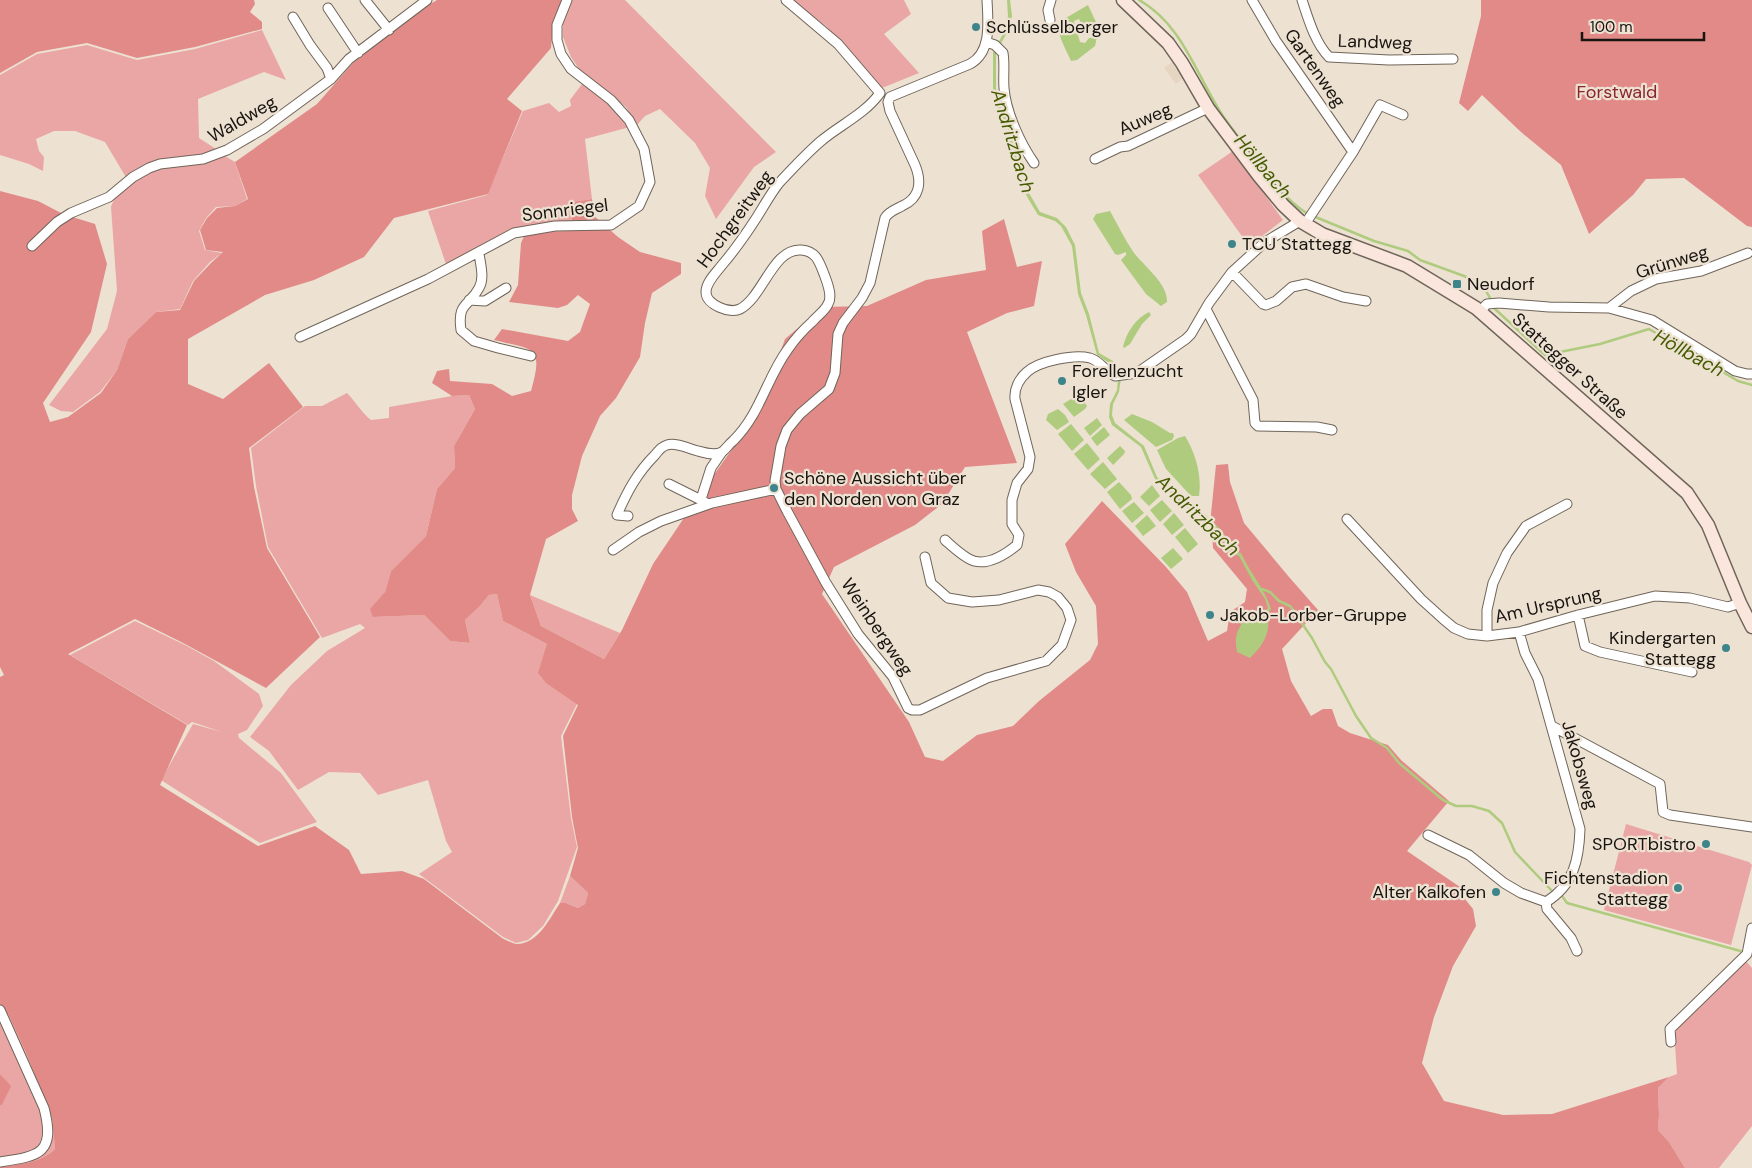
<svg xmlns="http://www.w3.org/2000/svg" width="1752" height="1168" font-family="'DM Sans',sans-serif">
  <rect width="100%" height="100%" fill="#ede1d2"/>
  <path fill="#e6d5c0" d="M1172,62L1183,78L1176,84L1164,68Z"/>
  <path fill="#eaa6a4" d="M571,0H625L776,152L754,167L716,219L705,196L710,168L695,143L660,109L645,116L637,125L626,107L579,69L571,57L563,37V20Z
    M791,0H904L911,14L884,34L919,73L882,88L826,26Z
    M262,30L286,80L264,72L198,99L199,138L219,151L176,161L127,179L105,142L75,131H54L36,139L39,151L44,157L43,171L29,164L0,155V75L37,54L87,45L137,60L195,49Z
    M582,84H585L607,102L630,127L585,139L592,199L572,202L571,225L523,228L447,267L428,211L487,195L523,111L549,103L559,112L571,106L570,100Z
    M1233,151L1283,220L1249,246L1198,175Z
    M223,155L235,162L247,199L235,206L216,207L206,218L199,231L205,250L222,253L210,262L193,281L180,309L156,312L128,339L117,370L100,392L73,412L61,411L49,405L107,329L117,291L111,207C127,165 185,162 223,155Z
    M347,393C356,402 361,412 371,420L389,418V407L452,396L469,395L475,409L454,446L455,468L437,489L426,536L391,571L385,592L373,617L424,615L450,641L470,643L465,620L479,607L489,595L497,594L503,621L547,644V684L577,704L561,736L571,818L577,847L558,901L543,926L528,940L516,943L503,937L419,874L452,852L446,841L428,780L378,795L360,773L329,772L298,790L269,751L250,737L291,685L327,651L365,628L360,624L322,638L268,547L256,486L251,448L305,406H322Z
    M530,595L620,633L604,659L541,626Z
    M135,621L185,645L214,661L259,694L263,706L247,730L238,734L239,738L281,773L317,822L260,843L161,780L193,724L222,732L192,722L188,725L70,655Z
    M1626,824L1749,862L1752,865L1731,945L1604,910Z
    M570,876L588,893L585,904L578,908L566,903H560Z
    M1745,960L1752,968V1126L1719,1168H1685L1669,1142L1658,1130L1659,1115L1658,1088L1669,1077L1677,1074L1674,1031Z
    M0,1013L8,1014L26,1053L52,1118L55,1149C41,1163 19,1164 0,1167V1105H2L10,1086L0,1074Z"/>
  <path fill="#e18a88" d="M0,0H254L255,4L250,12L262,22V29L195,47L137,58L87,43L37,52L0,73Z
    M437,0H570L553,26L551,48L507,99L522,111L488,194L394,218L364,257L314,280L265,295L188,339V384L223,399L269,363L303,407L249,448L254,487L267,548L320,637L266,688L183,643L135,619L68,654L187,725L160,785L258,846L315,826L349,850L361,874L402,871L424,879L502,938C506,940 513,944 517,944C538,944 550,918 560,903H566L578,908L585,904L588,893L570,876L578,848L572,817L563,736L578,705L547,684L538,673L547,644L503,621L497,594L489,595L479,607L465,620L470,643L450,641L424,615L373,617L370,609L385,592L391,571L426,536L437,489L455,468L454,446L475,409L469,395L452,396L432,383L437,371L449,369L450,381L492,384L512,396L531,391C544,345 534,350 494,340L502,329L568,341L580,332L590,304L578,295L567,305L558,308L509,302L518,285L521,243L526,232L571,231L572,202L592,199L594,216L618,237L640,252L681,263V274L652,293L645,323L640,357L616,398L600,416L582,456L572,495V509L578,521L546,539L530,595L541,626L604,659L622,630L653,564L690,509L760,409L785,339L823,307L867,306L926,280L986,270L982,231L1004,219L1017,267L1042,261L1034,306L1007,313L967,332L1017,463L965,467L942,504L915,525L834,567L822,594L909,722L925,757L943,761L977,735L1013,726L1039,701L1090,660L1098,644L1096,606L1076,572L1065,544L1102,501L1166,567L1187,592L1208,641L1227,631L1230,612L1245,602L1247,589L1213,548L1211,514L1216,465L1228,464L1230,482L1244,523L1289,577L1318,610L1282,649L1291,681L1311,716L1323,709H1332L1338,726L1350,733L1388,745L1401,760L1449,801L1407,851L1460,887L1465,899L1473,909L1476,926L1453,966L1434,1017L1422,1063L1444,1101L1503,1115L1552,1114L1669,1077L1658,1088L1659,1115L1658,1130L1669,1142L1685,1168H0V1167C19,1164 41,1163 55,1149L52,1118L26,1053L8,1014L0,1013V677L4,675L0,667V191L38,201L63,214L95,224L107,264L91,332L43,403L50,422L68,417L101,393L117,370L128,339L156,312L180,310L194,281L211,263L223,252L206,250L200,230L207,218L217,208L235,206L248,199L235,162L317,104L353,63L422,9Z
    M1481,0H1752V227L1747,226L1684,178L1646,179L1633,195L1589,234L1561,165L1521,132L1482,95L1468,111L1459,103L1481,16Z
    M0,1074L11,1086L2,1105H0Z"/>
  <path fill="#afcb7e" d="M1007,0H1010L1012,16L1008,31L996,52V88L998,101L1012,131L1016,156L1028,180L1029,193L1040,212L1057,218L1066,227L1075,245L1081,293L1089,314L1099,353L1113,361L1121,378L1119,392L1113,404L1112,415L1115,423L1144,446L1157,477L1183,501L1206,515L1222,531L1232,551L1241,553C1250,573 1265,589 1271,609L1264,617L1268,619C1270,636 1261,647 1250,658L1237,652C1234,635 1237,630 1247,616H1260L1268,608L1265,599L1252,580L1239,556L1230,553L1217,530L1201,516L1181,503L1155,479L1141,447L1112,425L1109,417L1110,404L1117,390L1118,378L1111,364L1097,355L1086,315L1078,294L1072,246L1061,226L1055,221L1038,215L1029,200L1025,193L1026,180L1013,157L1010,146L1009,132L995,102L993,88V53L1005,30L1008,16Z
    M1088,5L1096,22C1093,28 1091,30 1084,30L1079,19L1074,21L1080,42L1085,43L1089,38L1097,37L1095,46L1077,60L1071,61C1066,49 1056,34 1059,22Z
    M1110,211C1118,225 1125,240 1134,253C1145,267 1168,284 1167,302L1161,306L1146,294L1121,260L1126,255V252L1118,255L1115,254L1093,219L1096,214Z
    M1149,312L1151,315L1142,324L1130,344L1124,348L1123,347C1126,333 1136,318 1149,312Z
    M1079,394L1087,406L1085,409L1074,417L1063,404Z
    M1058,409L1065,415L1069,422L1057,430L1046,420L1048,414Z
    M1132,414L1152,422L1170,433H1173L1174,436L1172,440L1156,447L1124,420Z
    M1097,418L1102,425L1090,436L1084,428Z
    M1071,424L1084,440L1072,451L1058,434Z
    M1104,427L1110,435L1097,446L1091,438Z
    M1185,436C1196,454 1202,476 1199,496H1191L1166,469L1157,450L1178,438Z
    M1087,443L1100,459L1088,470L1074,454Z
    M1120,446L1125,451L1124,454L1113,465L1107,458Z
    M1103,462L1117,479L1105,489L1090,474Z
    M1119,482L1131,495L1132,499L1120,509L1107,492Z
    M1152,485L1160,496L1149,506L1140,497Z
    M1162,500L1172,511L1160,522L1150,510Z
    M1134,502L1144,513L1132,523L1122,511Z
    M1174,513L1184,525L1172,535L1163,524Z
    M1147,515L1156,526L1143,536L1135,526Z
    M1185,528L1198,544L1188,553L1175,537Z
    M1173,548L1183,559L1171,569L1161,558Z"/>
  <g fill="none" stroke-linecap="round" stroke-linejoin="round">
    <path stroke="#afcb7e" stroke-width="2.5" d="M1139,0C1182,24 1196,74 1221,113C1228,124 1236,134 1244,144C1261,167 1283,199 1308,214
      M1313,216L1374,241L1408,251L1420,260L1464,276L1482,284L1490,298
      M1495,309L1545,355L1600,344L1649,329L1738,381L1752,385
      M1262,589L1270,592L1279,601L1290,606L1312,638L1325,662L1331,669L1356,716L1371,738L1387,748L1399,763L1443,800L1456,806H1472L1489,811L1502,823L1515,852L1553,892L1562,896L1567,903L1744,952"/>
    <defs>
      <path id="street" d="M365,0L389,30
        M786,0L838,44L880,93
        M1252,0L1276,41L1353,152
        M1302,0C1308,18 1315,43 1329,57L1389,60L1453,59
        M328,8L358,53
        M293,17L310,45L327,68L331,79
        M1050,20L1048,10L1051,0
        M986,42L995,45L1003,53C1005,64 1003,76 1004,88C1006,112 1020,143 1034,163
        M890,97L888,102L890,111L915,165C922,182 920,198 902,206C895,210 889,211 885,218L870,283L862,298L843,323L838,334L835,373L829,389L800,414L787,430L781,446L775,481L776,489L787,511L826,583L858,634L893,677L908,708L912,710H920L987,678L1046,661L1062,645L1071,620L1067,608L1058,597L1049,592L1038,590L999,600L972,602L948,598L931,583L925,557
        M890,97L970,64C992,52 988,22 987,0
        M1095,159L1120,147L1128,146L1208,108
        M1305,224L1353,152L1380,105L1403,115
        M32,246L57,222L71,213L109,197L133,177L149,168L160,164L203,159L227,150L263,129L331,79L349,59L427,0
        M479,253C480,263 485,278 479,288C469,307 457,302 461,330L474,341L498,348L531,356
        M1232,272L1263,304L1266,305L1276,301L1292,287L1306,284L1343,297L1366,301
        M469,300L485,301L506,288
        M1609,308L1631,291L1656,279L1701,271L1748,253
        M1206,309L1253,400L1255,423L1258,426L1317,427L1332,430
        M1480,311L1487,304L1499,303L1549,307L1609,308L1652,320L1735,371L1747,374H1752
        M300,337L428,279L514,233L555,226L611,225L639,206L650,182L644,149L629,120L611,100L571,69L561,54L557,40V25L567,0
        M669,484L701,500
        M708,504L701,500L702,496L711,468L722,452
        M628,516L617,515C627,492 637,473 655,455C658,451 663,446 667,445C676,442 689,449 698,451C705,453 715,456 722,452C726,449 729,444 733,441C761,413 766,379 788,349C795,339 803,330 812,322C817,316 825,311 828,304C833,296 827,282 824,274C819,261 816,251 801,250C773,248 763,297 740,309C730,314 706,305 706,292C706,282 716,273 722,265C735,250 746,234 757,217C764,206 771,193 779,183C792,169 807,153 821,141C840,125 865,114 880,93
        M1347,519L1421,599L1442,618L1454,628L1468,634L1487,636L1519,632L1578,615L1655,596L1690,598L1728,607L1740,603
        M945,540C953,547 964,558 974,561C989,565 1006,554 1017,545L1019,535L1012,524V500L1017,483L1028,469L1030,457L1015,399C1014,389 1019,379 1027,372C1039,361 1074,354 1090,358C1099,360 1106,372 1115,376L1137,373L1186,339L1191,334L1209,303L1232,272L1265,242L1300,221
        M613,550L639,532L661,521L712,503L776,489
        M1578,615L1585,646L1600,652L1692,672
        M1519,632L1525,653L1538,679L1580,829C1579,859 1574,885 1546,902
        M1487,636V610L1493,583L1507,553L1526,526L1567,504
        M1552,726L1660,784L1663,812L1670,815L1752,827
        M1428,835L1469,855L1504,883L1521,893L1546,902
        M1546,902L1547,909L1571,938L1577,951
        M0,1010L44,1108C56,1154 39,1156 0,1162
        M1671,1042L1670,1029L1747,954L1752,928"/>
      <path id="secondary" d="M1123,0L1168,43L1182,63L1208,108L1259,176L1283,205L1300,221L1322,234L1407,266L1476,308L1687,493L1708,525L1740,603L1752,627"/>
    </defs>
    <use href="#street" stroke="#706559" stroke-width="11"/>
    <use href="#secondary" stroke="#706559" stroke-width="15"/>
    <use href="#street" stroke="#fff" stroke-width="9"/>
    <use href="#secondary" stroke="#fae6dc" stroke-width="12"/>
  </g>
  <g fill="#3e858b" stroke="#ede1d2" stroke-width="2">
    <circle cx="976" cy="27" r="5"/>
    <circle cx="1232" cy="244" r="5"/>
    <rect x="1452" y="279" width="10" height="10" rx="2.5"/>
    <circle cx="1062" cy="381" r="5"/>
    <circle cx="774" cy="488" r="5"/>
    <circle cx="1210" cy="615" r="5"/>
    <circle cx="1726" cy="648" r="5"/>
    <circle cx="1706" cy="844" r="5"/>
    <circle cx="1678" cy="888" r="5"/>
    <circle cx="1496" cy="892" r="5"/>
  </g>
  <g text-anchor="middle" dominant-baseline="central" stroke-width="4.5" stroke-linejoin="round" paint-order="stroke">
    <g font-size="18" fill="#18140f" stroke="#ede1d2" text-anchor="start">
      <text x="986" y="27">Schlüsselberger</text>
      <text x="1242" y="244">TCU Stattegg</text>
      <text x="1467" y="284">Neudorf</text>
      <text x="1072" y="371">Forellenzucht<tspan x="1072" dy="21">Igler</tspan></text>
      <text x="784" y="478">Schöne Aussicht über<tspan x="784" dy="21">den Norden von Graz</tspan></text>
      <text x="1220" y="615">Jakob-Lorber-Gruppe</text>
      <text x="1716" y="638" text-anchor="end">Kindergarten<tspan x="1716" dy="21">Stattegg</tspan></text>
      <text x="1696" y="844" text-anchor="end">SPORTbistro</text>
      <text x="1668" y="878" text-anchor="end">Fichtenstadion<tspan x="1668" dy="21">Stattegg</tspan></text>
      <text x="1486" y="892" text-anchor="end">Alter Kalkofen</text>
    </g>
    <g font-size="18" fill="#18140f" stroke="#ede1d2">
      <text transform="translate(1375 42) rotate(2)">Landweg</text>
      <text transform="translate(1315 68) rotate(55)">Gartenweg</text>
      <text transform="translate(242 119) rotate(-30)">Waldweg</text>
      <text transform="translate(1145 119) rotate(-23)">Auweg</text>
      <text transform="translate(565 210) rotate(-7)">Sonnriegel</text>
      <text transform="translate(735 219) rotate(-54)">Hochgreitweg</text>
      <text transform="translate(1672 262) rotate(-17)">Grünweg</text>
      <text transform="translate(1570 366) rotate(42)">Stattegger Straße</text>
      <text transform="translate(1548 605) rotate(-13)">Am Ursprung</text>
      <text transform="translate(877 627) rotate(56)">Weinbergweg</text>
      <text transform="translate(1580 765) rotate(74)">Jakobsweg</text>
    </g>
    <g font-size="18" fill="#8b252d" stroke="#ede1d2">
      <text x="1617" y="92">Forstwald</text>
    </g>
    <g font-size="19" font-style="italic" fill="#455c02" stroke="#ede1d2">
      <text transform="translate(1013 141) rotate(73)">Andritzbach</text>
      <text transform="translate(1263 166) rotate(50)">Höllbach</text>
      <text transform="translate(1689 353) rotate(29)">Höllbach</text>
      <text transform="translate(1198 515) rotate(44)">Andritzbach</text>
    </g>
  </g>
  <path d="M1582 32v8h122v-8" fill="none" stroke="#18140f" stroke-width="2.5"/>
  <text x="1590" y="32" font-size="15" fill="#18140f" stroke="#ede1d2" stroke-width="4" paint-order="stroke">100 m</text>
</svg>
